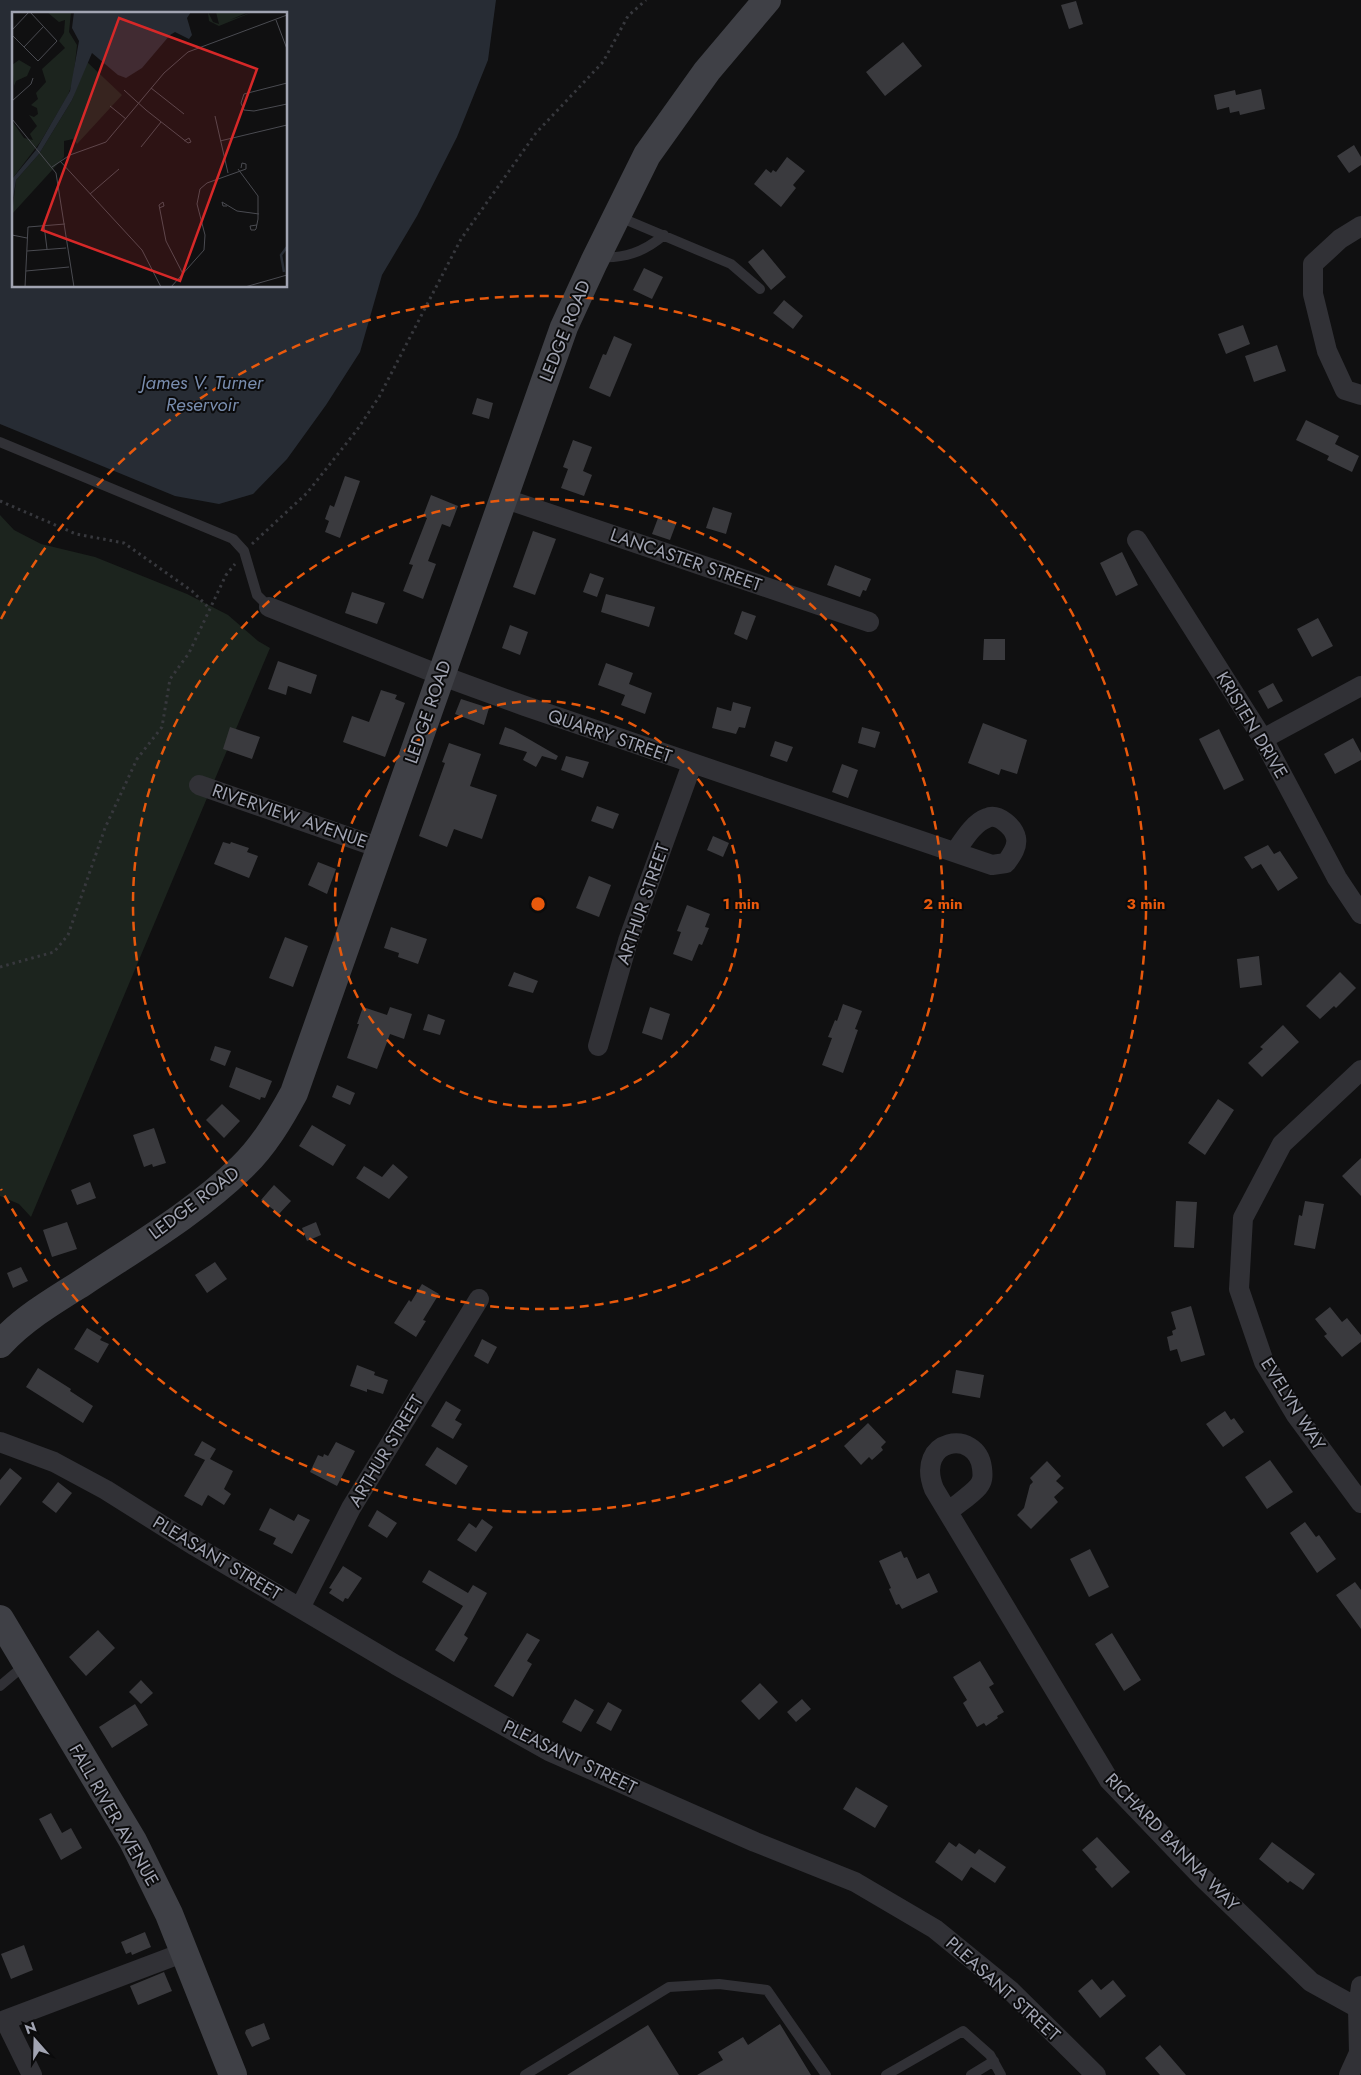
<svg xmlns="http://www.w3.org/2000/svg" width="1361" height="2075" font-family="Jost,sans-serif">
  <rect width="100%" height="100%" fill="#101011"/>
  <path fill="#1c241e" d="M0,515L14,530L41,544L95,557L187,594L228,615L258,641L270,648L31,1217L19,1204L0,1196Z"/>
  <path fill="#272c34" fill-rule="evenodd" d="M0,0H496L488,60L457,137L417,216L382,275L360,352L326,405L287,459L253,494L219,504L175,496L0,424ZM14,14H286V286H14Z"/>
  <path fill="#3a3a3e" d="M1076,1L1083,24L1069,29L1061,5Z
    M903,42L922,66L885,96L866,72Z
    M1261,89L1265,109L1240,115L1239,111L1230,113L1229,107L1217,110L1214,95L1235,90L1236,95Z
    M1354,145L1361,157V165L1349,173L1337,156Z
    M787,157L805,171L793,185L796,188L781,207L754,184L766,169L771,173L773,170L776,172Z
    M763,249L786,277L771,290L748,262Z
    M644,268L663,277L652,299L633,290Z
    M784,300L803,316L793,329L773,313Z
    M1243,325L1250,344L1226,354L1218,334Z
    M614,336L632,344L610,397L589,388L603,354L606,355Z
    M1277,345L1286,371L1254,382L1245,356Z
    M477,398L493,403L489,419L472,414Z
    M1306,420L1339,436L1335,444L1359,456L1352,472L1327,460L1329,456L1296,440Z
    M573,440L592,447L583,471L592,475L584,496L561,488L568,469L563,467Z
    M345,476L360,481L340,538L325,532L329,521L325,519L330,505L334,507Z
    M431,495L458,506L450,527L442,524L428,561L436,564L423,599L403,591L413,565L409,564L427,518L423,516Z
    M713,507L732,513L726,534L706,528Z
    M658,518L676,524L670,540L652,534Z
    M533,531L556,539L535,595L513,587Z
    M1122,552L1138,585L1116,596L1100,563Z
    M835,565L871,579L866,591L863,590L860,597L827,585Z
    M590,573L604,578L597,597L583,592Z
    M352,592L385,603L377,624L345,613Z
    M606,594L655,607L649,627L601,612Z
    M742,611L756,616L747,640L734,634Z
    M1318,618L1333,646L1312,657L1297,629Z
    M510,625L528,632L520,655L502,648Z
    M984,639H1005V660H983Z
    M278,661L317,675L311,694L288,686L286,695L268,689Z
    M606,663L633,673L629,684L652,693L645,714L621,705L625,695L598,685Z
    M1273,683L1283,701L1268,709L1258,691Z
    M381,690L397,695L395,699L405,703L385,757L343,742L352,716L369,722Z
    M461,699L489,708L484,725L455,714Z
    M733,702L751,707L745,728L739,727L736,734L712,728L717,707L731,711Z
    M983,723L1027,740L1017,774L1001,769L999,775L968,763Z
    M230,727L260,737L252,759L223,749Z
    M505,727L513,730L558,756L556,760L542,756L536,767L523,760L527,752L499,744Z
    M862,727L880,732L875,748L858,743Z
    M1219,729L1244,780L1224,790L1199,739Z
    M1353,738L1361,753V760L1335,774L1324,754Z
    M775,741L793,747L787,762L770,756Z
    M449,743L481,754L470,786L497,795L482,839L454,829L447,847L419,836L445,763L442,762Z
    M566,756L589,762L583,778L561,770Z
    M842,764L858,770L848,798L832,792Z
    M597,806L619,814L613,829L591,821Z
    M713,836L729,843L723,857L707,850Z
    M223,842L230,844L231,842L249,848L247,852L258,856L249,878L214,864Z
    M1268,845L1274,854L1280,851L1298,878L1278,891L1261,864L1252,869L1244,857Z
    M318,862L336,869L327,894L308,885Z
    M589,876L611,885L599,917L576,908Z
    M687,905L710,914L705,927L709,928L702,945L699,944L692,961L673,954L681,932L677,931Z
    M391,927L427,939L418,964L398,957L399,953L384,948Z
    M285,937L308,946L293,987L269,978Z
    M1259,956L1262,985L1240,988L1237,959Z
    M514,972L538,981L533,993L508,986Z
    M1340,972L1356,988L1336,1008L1334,1006L1320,1019L1306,1006Z
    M843,1004L862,1011L855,1029L858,1030L843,1073L822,1065L832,1038L828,1037L835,1020L837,1021Z
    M363,1007L387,1015L390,1007L412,1014L404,1039L390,1034L377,1069L347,1058L359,1024H357Z
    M650,1007L670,1014L662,1040L642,1033Z
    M428,1014L445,1020L440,1035L423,1030Z
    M1283,1025L1299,1042L1262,1077L1248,1063L1263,1049L1260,1047Z
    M215,1046L231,1051L225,1066L210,1060Z
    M236,1067L272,1081L265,1098L261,1097L260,1100L229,1087Z
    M337,1085L355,1093L350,1105L332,1097Z
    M1218,1099L1234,1110L1205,1155L1188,1143Z
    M222,1104L240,1121L224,1138L206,1120Z
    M312,1125L346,1145L333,1166L299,1146Z
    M154,1128L166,1163L153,1167L152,1164L144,1167L133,1135Z
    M1361,1158V1196L1342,1176Z
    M393,1164L408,1177L389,1199L356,1178L364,1166L382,1177Z
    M90,1182L96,1198L77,1205L71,1190Z
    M274,1185L291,1201L279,1214L261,1200Z
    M1176,1201L1197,1202L1194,1248L1174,1247Z
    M1305,1201L1324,1204L1315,1249L1294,1245L1299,1215L1302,1216Z
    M67,1222L77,1249L52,1257L43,1230Z
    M316,1222L321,1235L307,1241L302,1228Z
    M215,1262L227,1279L207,1293L195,1275Z
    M21,1267L28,1281L13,1288L7,1273Z
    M422,1284L439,1294L423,1320L426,1321L416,1337L394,1323L409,1300L411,1302Z
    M1191,1306L1205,1355L1181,1362L1177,1349L1170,1351L1167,1337L1173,1335L1172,1331L1176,1329L1171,1312Z
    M1330,1307L1342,1322L1347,1318L1361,1335V1342L1342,1357L1324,1336L1327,1334L1315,1319Z
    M87,1328L102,1337L100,1340L109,1344L98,1363L74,1349Z
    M482,1339L497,1347L488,1364L474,1356Z
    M357,1365L375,1372L374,1375L388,1380L383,1394L367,1389V1392L350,1386Z
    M38,1368L71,1389L70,1391L93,1406L83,1423L26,1387Z
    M956,1370L984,1375L980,1398L952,1393Z
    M446,1401L461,1410L455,1420L462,1424L453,1439L431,1426Z
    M1225,1411L1231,1420L1234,1418L1244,1432L1223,1447L1206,1424Z
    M868,1423L886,1442L881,1447L883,1450L872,1460L869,1457L861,1465L844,1446Z
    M202,1441L216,1449L210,1459L233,1471L224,1489L231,1494L224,1505L208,1495L202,1506L184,1496L205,1460L194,1455Z
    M336,1442L355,1451L337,1486L310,1472L318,1455L323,1457L324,1454L328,1456Z
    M437,1447L468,1466L456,1485L425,1465Z
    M1270,1460L1293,1492L1267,1509L1245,1477Z
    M1047,1461L1061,1476L1056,1481L1064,1488L1054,1497L1058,1502L1031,1529L1017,1515L1024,1508L1030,1485L1033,1482L1030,1478Z
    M10,1468L22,1478L0,1506V1480Z
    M58,1482L72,1493L56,1513L42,1502Z
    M270,1508L294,1521L298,1514L310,1520L292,1554L273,1544L276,1538L259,1530Z
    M377,1510L397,1523L387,1538L368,1526Z
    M482,1519L493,1527L476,1552L457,1540L469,1523L476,1528Z
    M1305,1522L1316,1537L1319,1535L1336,1559L1317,1573L1290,1533Z
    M1090,1549L1109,1587L1089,1597L1070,1559Z
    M901,1551L904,1558L907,1557L917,1579L929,1573L938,1592L902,1609L899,1604L896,1605L889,1589L891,1588L879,1561Z
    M343,1566L362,1578L348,1599L345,1598L343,1602L329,1593L332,1589L329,1588Z
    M429,1570L468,1593L473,1585L487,1593L464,1635L468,1638L454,1662L435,1650L463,1606L422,1582Z
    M1355,1582L1361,1590V1629L1336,1595Z
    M98,1630L115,1648L86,1676L69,1657Z
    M527,1633L540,1640L527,1661L532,1664L513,1697L494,1686Z
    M1112,1633L1141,1680L1124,1691L1095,1644Z
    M980,1661L994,1684L989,1687L1004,1712L997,1716L998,1718L986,1726L984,1723L977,1727L963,1703L967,1700L953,1677Z
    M141,1680L153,1693L141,1704L129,1692Z
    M760,1683L778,1702L759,1720L741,1701Z
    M575,1699L594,1710L581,1732L562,1722Z
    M802,1699L811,1709L796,1722L787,1712Z
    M608,1702L622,1710L611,1731L596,1723Z
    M135,1704L148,1725L112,1748L99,1727Z
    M856,1787L888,1806L875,1828L843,1809Z
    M51,1813L62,1833L71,1828L82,1848L61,1860L39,1819Z
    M1097,1837L1130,1872L1112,1888L1095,1869L1097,1867L1082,1850Z
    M949,1842L956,1847L959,1843L975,1854L979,1849L1006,1867L995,1883L971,1867L962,1881L935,1862Z
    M1272,1842L1315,1874L1303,1890L1290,1881L1288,1883L1259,1859Z
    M145,1932L151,1947L132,1955L131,1952L126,1954L121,1942Z
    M24,1945L33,1970L11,1979L1,1954Z
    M164,1972L172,1991L138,2005L130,1986Z
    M1092,1979L1101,1990L1113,1980L1126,1996L1100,2018L1078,1991Z
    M264,2023L270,2039L252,2047L245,2033L246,2030Z
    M780,2024L811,2075H697L723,2060L718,2052L743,2037L748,2045Z
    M648,2025L679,2075H567Z
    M1160,2045L1186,2075H1160L1145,2058Z"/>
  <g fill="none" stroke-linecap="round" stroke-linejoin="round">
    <path stroke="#37383d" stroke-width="3" stroke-dasharray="2.5 4" stroke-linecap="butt" d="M0,501L76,534L124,543L192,591L210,609
      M252,544L307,493L357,430L379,397L461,239L536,133L603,62L628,16L646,0
      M0,967L54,952L68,935L105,828L137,759L162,727L170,679L189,653L226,575L235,564"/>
    <path stroke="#313136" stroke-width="10" d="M617,216L731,264L760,289
      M598,257C624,259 644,252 664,235
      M0,442L233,539L244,551L257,595L269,607
      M0,1686L26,1664
      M525,2075L669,1987L719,1984L767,1990L826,2075
      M886,2075L963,2031L990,2055L1001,2075
      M971,2075L994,2061"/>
    <path stroke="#313136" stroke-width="20" d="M1361,226L1340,239L1313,264V294L1327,351L1345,390L1361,395
      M503,498L869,622
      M1137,540L1263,739L1337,878L1361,914
      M269,607L440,675L525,706L992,865L1006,863C1011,856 1018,847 1016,838C1014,827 998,813 987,818C973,823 963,841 955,852
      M1263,739L1361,686
      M199,785L380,848
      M598,1046L628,941L692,764
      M1361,1070L1282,1144L1243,1218L1239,1289L1264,1362L1296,1415L1361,1503
      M0,1442L54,1462L106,1490L195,1546L396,1665L549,1751L755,1842L855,1882L935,1929L1011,1991L1096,2075
      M948,1512C957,1504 970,1496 978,1487C983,1481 983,1476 982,1468C977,1428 914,1438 934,1489L1109,1780L1202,1877L1311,1982L1358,2008
      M300,1608L351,1508L479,1299
      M5,2020L32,2075
      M0,2022L185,1952
      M1349,2075L1359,2053L1358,2008L1361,1986"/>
    <path stroke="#3f4046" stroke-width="28" d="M0,1344C23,1319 53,1301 82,1283C136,1247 195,1213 242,1167C264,1146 280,1119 294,1093L564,327L594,262L647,155L707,71L767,0
      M0,1619L133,1841L169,1914L233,2075"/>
  </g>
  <g fill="none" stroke="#e8590c" stroke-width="2.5" stroke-dasharray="9 6">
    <circle cx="538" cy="904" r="203"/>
    <circle cx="538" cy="904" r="405"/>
    <path d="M1 619A608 608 0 1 1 1 1189"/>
  </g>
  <g text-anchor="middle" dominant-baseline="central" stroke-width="4" stroke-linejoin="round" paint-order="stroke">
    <g font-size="18" fill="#a1a4b2" stroke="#0b0b0c">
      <text transform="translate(565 331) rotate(-68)">LEDGE ROAD</text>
      <text transform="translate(686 560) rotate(19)">LANCASTER STREET</text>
      <text transform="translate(428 712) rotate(-71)">LEDGE ROAD</text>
      <text transform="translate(1252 725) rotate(59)">KRISTEN DRIVE</text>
      <text transform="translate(610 736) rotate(19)">QUARRY STREET</text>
      <text transform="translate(290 816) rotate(19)">RIVERVIEW AVENUE</text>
      <text transform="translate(643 904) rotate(-71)">ARTHUR STREET</text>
      <text transform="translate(194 1203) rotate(-37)">LEDGE ROAD</text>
      <text transform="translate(1293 1404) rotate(58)">EVELYN WAY</text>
      <text transform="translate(386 1451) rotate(-59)">ARTHUR STREET</text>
      <text transform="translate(217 1558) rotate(31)">PLEASANT STREET</text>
      <text transform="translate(570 1757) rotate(26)">PLEASANT STREET</text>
      <text transform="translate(114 1815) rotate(60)">FALL RIVER AVENUE</text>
      <text transform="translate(1172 1842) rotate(46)">RICHARD BANNA WAY</text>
      <text transform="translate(1003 1989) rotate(42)">PLEASANT STREET</text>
    </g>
    <g font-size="19" font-style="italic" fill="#788cad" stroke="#0b0b0c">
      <text x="202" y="382">James V. Turner<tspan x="202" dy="22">Reservoir</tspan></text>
    </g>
  </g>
  <g transform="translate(12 12)">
    <rect width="275" height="275" fill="#101011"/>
    <path d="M35,0H59L57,20L65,33L61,69L56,83L29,129L0,167V109L12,126L21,128L18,122L25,114L17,103L22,105L26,102L25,96L19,93L26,87L24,81L34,70L30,57L53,36L47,29L52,21L53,8L47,10ZM196,0L201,10L207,12L204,0H236L218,8L241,0L207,14L197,9ZM7,48L19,55L15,64L4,69L2,74L0,53ZM74,49L110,83L65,132L61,127L52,129V145L0,202L4,168L27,142L60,88Z" fill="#1c241e"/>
    <path d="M62,0H179L175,6L180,23L177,27L163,20L158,23L130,56L114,66L106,63L80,41L60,88L27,142L4,168L0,192V167L24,138L58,79L67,29L60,16Z" fill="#272c34"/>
    <path fill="none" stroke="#272c34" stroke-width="2.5" d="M272,260L269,243L275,235"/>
    <path fill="none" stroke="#4a4b51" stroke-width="1" d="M264,8L275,37M0,18L17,0M0,23L26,49L45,29L18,0M12,35L32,14M275,71L232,82L229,91L232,98L242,99L275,92M139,76L172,102M112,78L134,98L176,131L179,130L177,126L172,129M0,89L19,72L21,66M98,94L114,107M203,104L216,161M0,107L44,161L62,275M208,129L275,113M129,135L149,110M48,149L130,238L149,275M40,155L58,143L94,130L152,61L176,40L275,3M226,157L246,184V207L244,217L243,218H239L238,214L245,213M78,182L107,157M215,194H211L210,190L225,199L247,202M147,196L152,194L151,190L147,193L154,229L171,262M32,213L35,237M0,223L15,226M15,239L54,236M14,259L57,255M13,275L16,215L53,212M159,275L192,238L193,223L185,192L188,177L195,171L234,157V152L230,151L229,156M233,275L275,263"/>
    <path fill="#d62828" fill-opacity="0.15" stroke="#d62828" stroke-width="2.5" d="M107,6L245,57L168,269L30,218Z"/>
    <rect width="275" height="275" fill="none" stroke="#a1a4b2" stroke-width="2.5"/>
  </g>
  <circle cx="538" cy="904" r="8" fill="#e8590c" stroke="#0b0b0c" stroke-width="2.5"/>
  <g font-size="15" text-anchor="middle" font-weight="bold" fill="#e8590c" stroke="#0b0b0c" stroke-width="4" stroke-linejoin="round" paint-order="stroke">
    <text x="741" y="909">1 min</text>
    <text x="943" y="909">2 min</text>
    <text x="1146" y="909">3 min</text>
  </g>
  <g transform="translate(35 2040) rotate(340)" stroke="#0b0b0c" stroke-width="4" paint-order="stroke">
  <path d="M0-4L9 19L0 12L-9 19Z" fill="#a1a4b2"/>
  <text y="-8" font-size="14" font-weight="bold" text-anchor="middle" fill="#a1a4b2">N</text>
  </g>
</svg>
